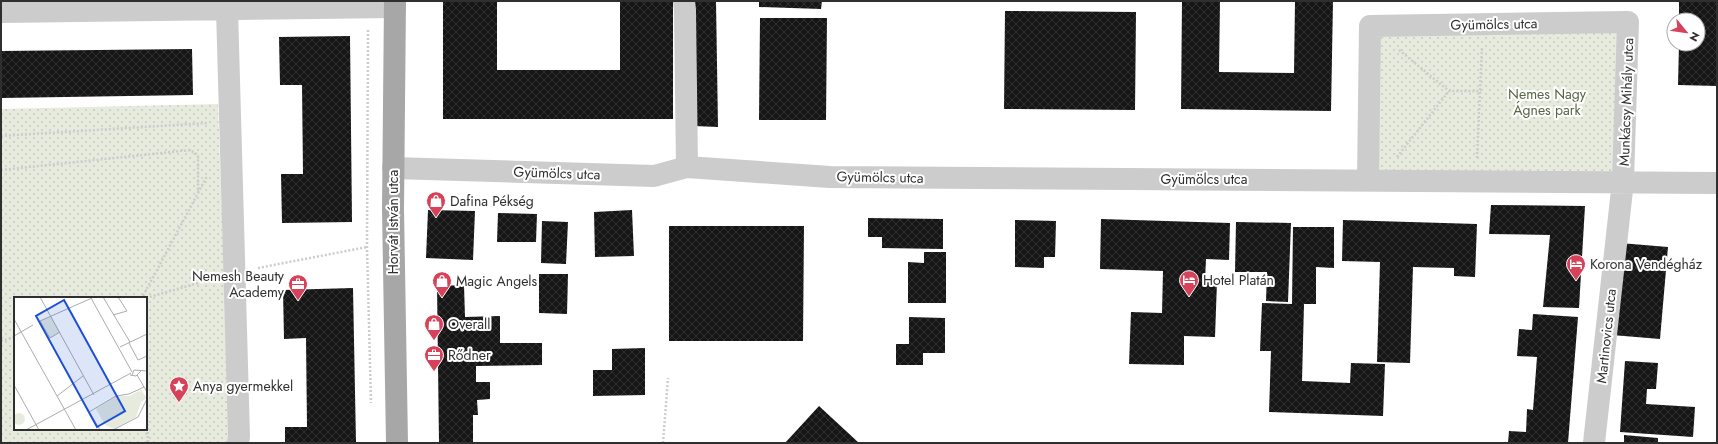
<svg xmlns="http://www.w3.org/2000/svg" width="1718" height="444" font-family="Jost,sans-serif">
  <defs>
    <pattern id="park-dots" width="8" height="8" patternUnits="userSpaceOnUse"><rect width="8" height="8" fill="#e6ebde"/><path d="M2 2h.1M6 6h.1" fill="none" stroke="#c6cabf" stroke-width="1.8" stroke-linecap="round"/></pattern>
    <pattern id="building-cross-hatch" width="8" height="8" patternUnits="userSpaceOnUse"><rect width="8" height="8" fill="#161616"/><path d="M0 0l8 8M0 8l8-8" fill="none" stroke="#303030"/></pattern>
  </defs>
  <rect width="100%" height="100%" fill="#fff"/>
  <path fill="url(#park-dots)" fill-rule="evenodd" d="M1628,22L1623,181L1368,180L1370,26Z
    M218,104L230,443H1V109ZM15,298H146V429H15Z"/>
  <path fill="url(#building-cross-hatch)" d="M443,1H497V70H620V1H673V119H443Z
    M694,1H716L718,127L694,126Z
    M759,1H822L821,9L759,7Z
    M1182,1H1220L1219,72L1294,73L1295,1H1333L1331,111L1181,109Z
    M1679,1H1717V86L1678,85L1679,44H1698V20H1679Z
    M1005,11L1136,12L1135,110L1004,109Z
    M760,18H827L826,120H759Z
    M350,36L352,222L282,223L281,174H303L302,85H280L279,37Z
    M192,49L193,95L1,98V51Z
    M1491,205L1585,206L1579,308L1543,307L1550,235L1489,234Z
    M428,210L475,211L473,260L426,258Z
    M632,210L634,256L595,257L594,212Z
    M498,213L537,214L536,242H497Z
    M868,218L943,219V249L882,248V237H868Z
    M1101,219L1230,223L1229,260L1206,259L1205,281L1217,282L1215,337L1184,336V365L1129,364L1131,312L1162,313L1163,271L1100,269Z
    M1015,220L1056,221L1055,257H1044V268L1015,267Z
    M1343,220L1477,224L1475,277L1454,276V268L1413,267L1410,363L1377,362L1380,262L1342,261Z
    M542,221L568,222L566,264L541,263Z
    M1236,222L1291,223L1288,302L1266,301L1267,272H1235Z
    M669,226H804L803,341H669Z
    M1293,227H1334V268L1316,267V304H1304L1302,381L1350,383L1351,363L1385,364L1383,416L1269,412L1271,351H1260L1262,303L1292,304Z
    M1620,243L1668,247L1660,339L1612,335Z
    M924,252H946V303H908V262L924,263Z
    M539,274H568L567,314L539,313Z
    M464,285L465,317L500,316V343H542V365L476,366V382H490V399L477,400L478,415H473V443H439L437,286Z
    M353,288L356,443H285V427H307L306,338L284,339L283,290Z
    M1533,314L1578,317L1568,443H1508L1509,431L1526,432L1527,409L1533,410L1537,357L1517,356L1519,329L1532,330Z
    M909,317L945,318V353H923V365H896V344H909Z
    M645,348V395L593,396V370H612V349Z
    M1625,361L1658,363L1656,389H1647L1646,404L1695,407L1693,437L1620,432Z
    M819,406L859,443H785Z
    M1624,435L1658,438V443H1624Z"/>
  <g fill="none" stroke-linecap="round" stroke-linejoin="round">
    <path stroke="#ccc" stroke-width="2.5" stroke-dasharray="2 2" stroke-linecap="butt" d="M368,30L367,247L371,403
      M1399,50L1449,91H1481
      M1,136L208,123
      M1397,157L1449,91
      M1477,158L1482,47
      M1,170L190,150L198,155V193L142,298
      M198,193L207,176
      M258,268L367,247
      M146,298L212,279
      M1,341L15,337
      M146,388L148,443
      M663,443L668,378"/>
    <path stroke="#ccc" stroke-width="22" d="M684,1L685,10L687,167
      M227,9L239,436L238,443
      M1,12L395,7
      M393,168L654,176L687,167L830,177L1717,183
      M1368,180L1370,26L1628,22L1623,181L1594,443"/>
    <path stroke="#a7a7a7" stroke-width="22" d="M395,1L393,209L397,443"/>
  </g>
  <defs>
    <symbol id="shop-pin" viewBox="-11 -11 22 30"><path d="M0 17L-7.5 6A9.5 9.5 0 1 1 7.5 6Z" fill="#d5425a" stroke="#fff"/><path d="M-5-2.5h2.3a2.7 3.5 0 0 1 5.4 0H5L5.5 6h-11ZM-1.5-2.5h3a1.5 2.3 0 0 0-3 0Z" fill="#fff"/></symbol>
    <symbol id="hotel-pin" viewBox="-11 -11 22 30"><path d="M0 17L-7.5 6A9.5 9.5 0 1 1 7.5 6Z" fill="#d5425a" stroke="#fff"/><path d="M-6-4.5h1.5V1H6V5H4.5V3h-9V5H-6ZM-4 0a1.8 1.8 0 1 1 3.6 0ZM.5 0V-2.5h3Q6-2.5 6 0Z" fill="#fff"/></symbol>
    <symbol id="office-pin" viewBox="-11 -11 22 30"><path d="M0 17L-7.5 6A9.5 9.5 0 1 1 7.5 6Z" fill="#d5425a" stroke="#fff"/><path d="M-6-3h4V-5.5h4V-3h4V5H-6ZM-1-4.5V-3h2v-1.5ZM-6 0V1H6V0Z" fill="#fff"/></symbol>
    <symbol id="sight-pin" viewBox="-11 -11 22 30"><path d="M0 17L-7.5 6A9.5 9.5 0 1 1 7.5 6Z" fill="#d5425a" stroke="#fff"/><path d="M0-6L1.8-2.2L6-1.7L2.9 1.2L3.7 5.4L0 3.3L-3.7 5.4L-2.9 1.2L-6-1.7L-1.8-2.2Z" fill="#fff"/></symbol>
  </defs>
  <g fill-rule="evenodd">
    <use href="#shop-pin" x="425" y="190" width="22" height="30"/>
    <use href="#hotel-pin" x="1565" y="253" width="22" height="30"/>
    <use href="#hotel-pin" x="1178" y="269" width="22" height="30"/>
    <use href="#shop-pin" x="431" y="270" width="22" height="30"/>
    <use href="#office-pin" x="287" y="273" width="22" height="30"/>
    <use href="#shop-pin" x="423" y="313" width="22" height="30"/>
    <use href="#office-pin" x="423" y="344" width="22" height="30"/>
    <use href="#sight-pin" x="168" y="375" width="22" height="30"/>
  </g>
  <g text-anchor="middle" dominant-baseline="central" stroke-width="4" stroke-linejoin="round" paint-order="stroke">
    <g font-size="14" fill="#2f2f2f" stroke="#fff">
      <text transform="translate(1494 24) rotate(-1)">Gyümölcs utca</text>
      <text transform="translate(1626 102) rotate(-88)">Munkácsy Mihály utca</text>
      <text transform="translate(557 173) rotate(2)">Gyümölcs utca</text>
      <text transform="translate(880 177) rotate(1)">Gyümölcs utca</text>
      <text x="1204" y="179">Gyümölcs utca</text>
      <text transform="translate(393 222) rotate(-90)">Horvát István utca</text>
      <text transform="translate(1606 336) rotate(-84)">Martinovics utca</text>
    </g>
    <g font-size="14" fill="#556640" stroke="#fff">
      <text x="1547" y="94">Nemes Nagy<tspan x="1547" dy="16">Ágnes park</tspan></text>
    </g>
    <g font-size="14" fill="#2f2f2f" stroke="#fff" text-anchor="start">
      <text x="450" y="201">Dafina Pékség</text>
      <text x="1590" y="264">Korona Vendégház</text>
      <text x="284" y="276" text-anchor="end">Nemesh Beauty<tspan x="284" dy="16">Academy</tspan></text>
      <text x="1203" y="280">Hotel Platán</text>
      <text x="456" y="281">Magic Angels</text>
      <text x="448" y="324">Overall</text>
      <text x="448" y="355">Rődner</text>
      <text x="193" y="386">Anya gyermekkel</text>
    </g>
  </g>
  <g transform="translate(14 297)">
    <rect width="133" height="133" fill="#fff"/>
    <path d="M37,19L46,35L36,41L26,24ZM127,93L133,101L127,105L122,120L100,132L91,128L82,112L103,99H115ZM-1 122a6 6 0 1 1 12 0a6 6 0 1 1-12 0Z" fill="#e6ebde"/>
    <path fill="none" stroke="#acacac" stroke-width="1" d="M26,0L80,98M89,0L116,45M77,1L118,75M99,18L113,14L104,0M0,22L62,133M46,35L36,41L26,24L78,1M0,39L19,28M115,46L124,63L133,59M106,50L133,37M116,78L122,79L127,74M118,78L120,73L133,74M123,78L133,95M0,88L25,133M43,99L69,79M69,104L86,133M75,115L102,99L115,97L130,90M12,133L117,76M99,133L124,120L133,102"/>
    <path fill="#1d4ed8" fill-opacity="0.15" stroke="#1d4ed8" stroke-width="2" d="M50,3L111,114L83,130L22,19Z"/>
    <rect width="133" height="133" fill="none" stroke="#2f2f2f" stroke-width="2"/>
  </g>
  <rect width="1718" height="444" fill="none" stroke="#2f2f2f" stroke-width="4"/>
  <g transform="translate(1686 32) rotate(119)"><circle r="19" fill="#ffffff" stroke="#acacac"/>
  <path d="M0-3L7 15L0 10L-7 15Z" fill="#d5425a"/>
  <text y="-6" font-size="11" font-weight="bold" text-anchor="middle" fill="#2f2f2f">N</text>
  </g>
</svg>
